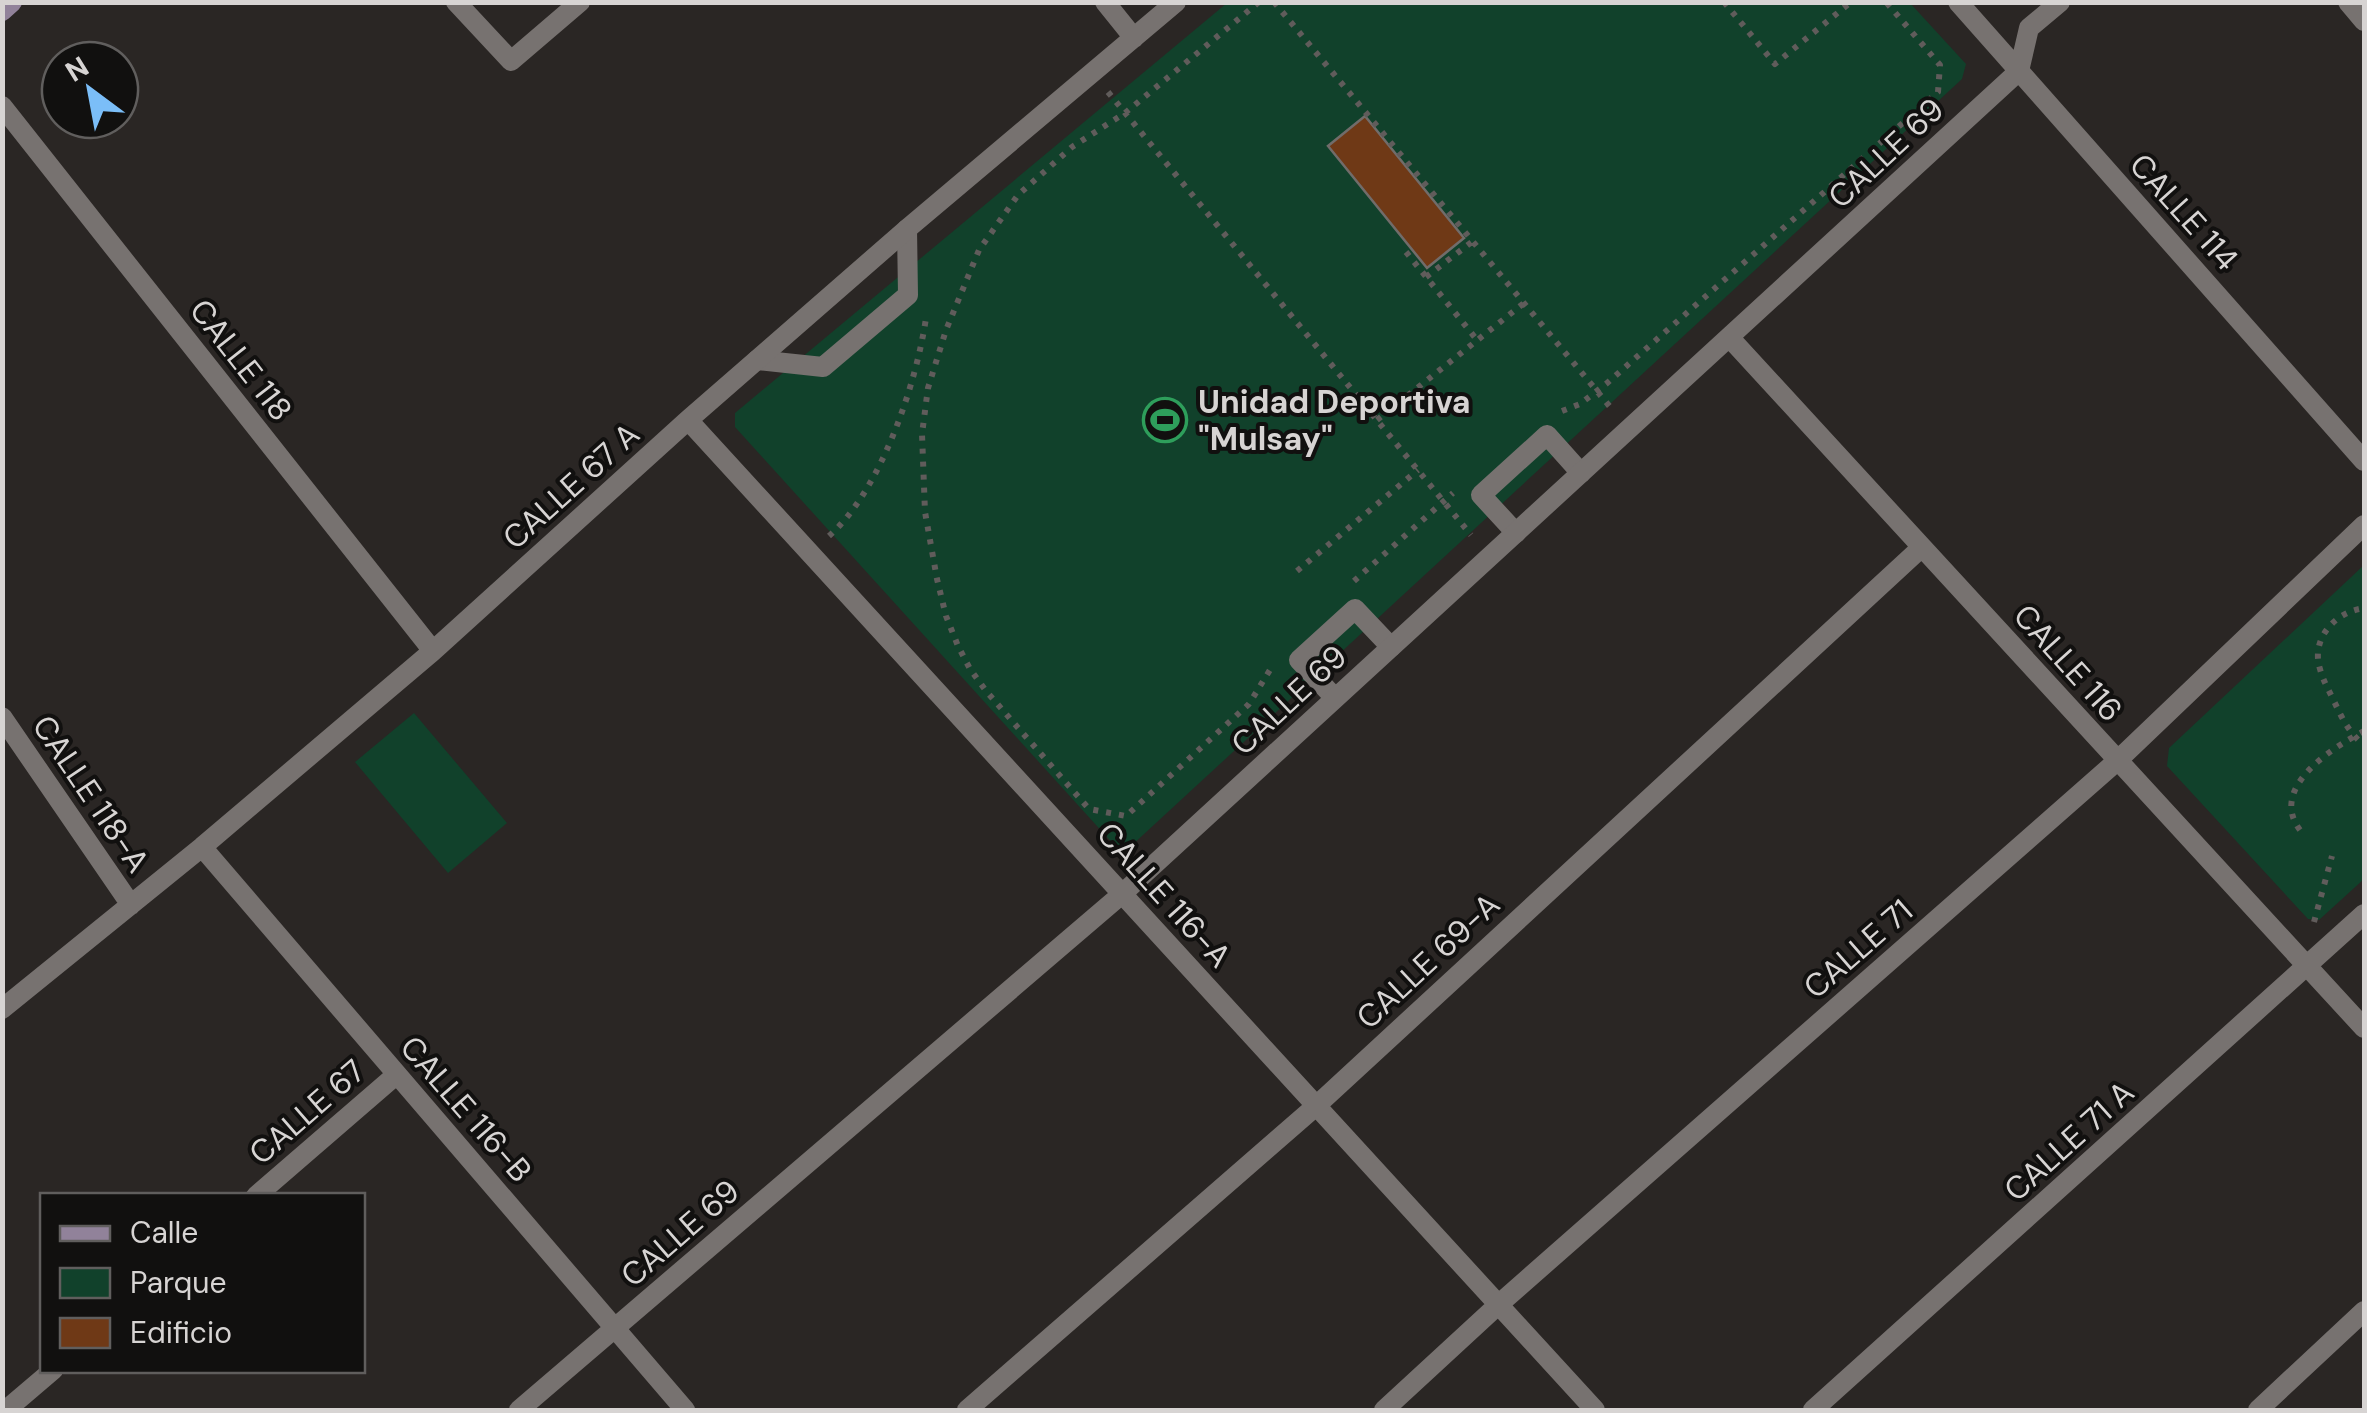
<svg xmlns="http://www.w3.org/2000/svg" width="2367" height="1413" font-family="'DM Sans',sans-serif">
  <rect width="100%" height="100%" fill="#2a2624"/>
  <path fill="#11412b" d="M1227,3H1910L1966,64L1962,79L1130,847H1116L735,427V413Z
    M2364,565V879L2319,920L2308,919L2167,766L2169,748Z
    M414,713L507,823L448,873L355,762Z"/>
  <path fill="#6f3916" stroke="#716c6a" stroke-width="2.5" d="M1365,116L1464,238L1427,268L1328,146Z"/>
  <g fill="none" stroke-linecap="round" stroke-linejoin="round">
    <path stroke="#605c5b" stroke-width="6" stroke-dasharray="5 8" stroke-linecap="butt" d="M1259,2L1125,113L1072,147L1018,195L979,250L946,330L928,388L922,434L925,512L937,579L946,616L958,646L970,669L986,691L1089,809L1126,816L1249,704L1273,665
      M1274,2L1611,408
      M1724,2L1775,64L1851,2
      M1108,92L1471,535
      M1406,252L1477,340
      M1426,277L1473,241
      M1562,411L1580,404L1606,384L1938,92L1940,65L1886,2
      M1377,420L1524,303
      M829,536C881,490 916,385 926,318
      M1297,571L1418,470
      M1354,581L1453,493
      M2359,609C2332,615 2311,641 2320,669C2323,680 2328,689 2333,699C2342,718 2348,732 2364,745
      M2300,830C2268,788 2332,748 2364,731
      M2314,922L2332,856"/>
    <path stroke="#777270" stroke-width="20" d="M757,360L823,367L908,295L907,229
      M1516,533L1481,495L1547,435L1581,473
      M1335,698L1299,660L1355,609L1391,647"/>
    <path stroke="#777270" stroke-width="20" d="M456,2L511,61L580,2
      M1105,2L1134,38
      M1958,2L2364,461
      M2348,2L2364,21
      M2,106L433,651
      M1729,337L2364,1028
      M688,420L1595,1410
      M2,717L131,905
      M202,847L685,1410
      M2,1009L202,847L433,651L688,420L907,229L1176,2
      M256,1196L396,1075
      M6,1410L53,1370
      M519,1410L1122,894L2019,71L2029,28L2060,2
      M967,1410L1316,1106L1922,547
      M1384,1410L1498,1305L2117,761L2364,525
      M1813,1410L2364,914
      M2258,1410L2364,1311"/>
    <path stroke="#91829a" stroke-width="20" d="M2,11L12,2"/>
  </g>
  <defs>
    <symbol id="stadium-ring" viewBox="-11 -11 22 22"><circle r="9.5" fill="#11100f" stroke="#2e9e5b" stroke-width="1.5"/><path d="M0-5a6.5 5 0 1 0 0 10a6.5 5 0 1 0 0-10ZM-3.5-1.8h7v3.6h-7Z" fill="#2e9e5b"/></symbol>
  </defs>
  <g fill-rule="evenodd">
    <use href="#stadium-ring" x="1140" y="395" width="50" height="50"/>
  </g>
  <g text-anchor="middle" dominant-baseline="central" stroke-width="8" stroke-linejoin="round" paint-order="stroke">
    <g font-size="32" fill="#d7d4d3" stroke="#11100f">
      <text transform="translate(1886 153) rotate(-43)">CALLE 69</text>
      <text transform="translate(2184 212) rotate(48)">CALLE 114</text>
      <text transform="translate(241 360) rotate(52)">CALLE 118</text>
      <text transform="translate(571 486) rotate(-42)">CALLE 67 A</text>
      <text transform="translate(2068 663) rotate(48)">CALLE 116</text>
      <text transform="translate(1289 700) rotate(-43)">CALLE 69</text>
      <text transform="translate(91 794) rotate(56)">CALLE 118-A</text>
      <text transform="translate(1164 895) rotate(48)">CALLE 116-A</text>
      <text transform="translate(1858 949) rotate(-41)">CALLE 71</text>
      <text transform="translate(1428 961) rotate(-43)">CALLE 69-A</text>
      <text transform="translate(466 1109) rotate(49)">CALLE 116-B</text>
      <text transform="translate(307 1112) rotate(-41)">CALLE 67</text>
      <text transform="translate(2069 1141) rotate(-42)">CALLE 71 A</text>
      <text transform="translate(680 1233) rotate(-41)">CALLE 69</text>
    </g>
    <g font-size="32" font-weight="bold" fill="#d7d4d3" stroke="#11100f" text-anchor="start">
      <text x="1198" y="402">Unidad Deportiva<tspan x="1198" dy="37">"Mulsay"</tspan></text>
    </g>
  </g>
  <rect width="2367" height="1413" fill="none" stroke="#d7d4d3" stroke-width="10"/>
  <rect x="40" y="1193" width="325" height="180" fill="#11100f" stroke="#605e5d" stroke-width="2.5"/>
  <rect x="60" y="1226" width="50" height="15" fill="#91829a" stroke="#605e5d" stroke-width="2.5"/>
  <text x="130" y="1243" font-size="30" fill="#d7d4d3">Calle</text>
  <rect x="60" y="1268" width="50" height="30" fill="#11412b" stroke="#605e5d" stroke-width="2.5"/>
  <text x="130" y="1293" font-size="30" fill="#d7d4d3">Parque</text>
  <rect x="60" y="1318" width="50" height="30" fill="#6f3916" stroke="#605e5d" stroke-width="2.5"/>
  <text x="130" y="1343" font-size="30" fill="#d7d4d3">Edificio</text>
  <g transform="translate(90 90) rotate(328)"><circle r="48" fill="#11100f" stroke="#605e5d" stroke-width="2.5"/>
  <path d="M0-8L18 38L0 25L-18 38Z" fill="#7bbef8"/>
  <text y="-15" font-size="28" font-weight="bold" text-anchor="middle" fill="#d7d4d3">N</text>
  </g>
</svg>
